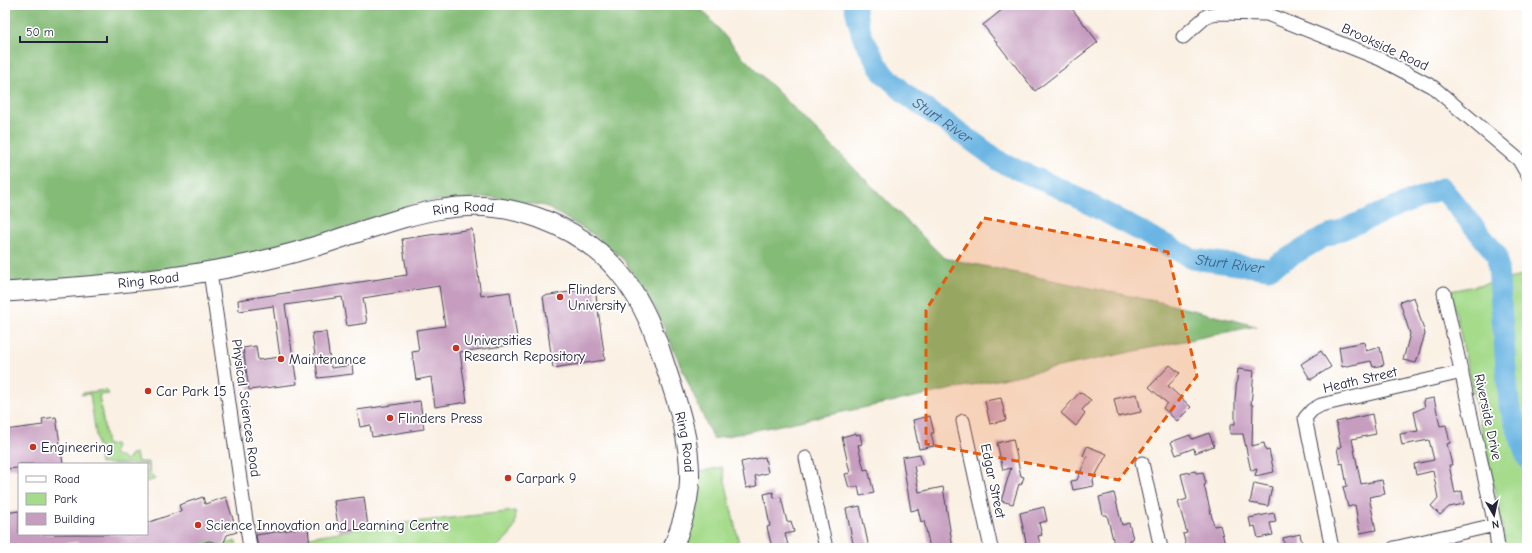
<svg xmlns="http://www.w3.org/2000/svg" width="1532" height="553" font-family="'Comic Neue',sans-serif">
  <rect width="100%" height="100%" fill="#fff"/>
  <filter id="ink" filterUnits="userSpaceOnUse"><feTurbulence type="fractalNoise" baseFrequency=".025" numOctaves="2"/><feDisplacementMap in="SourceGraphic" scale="8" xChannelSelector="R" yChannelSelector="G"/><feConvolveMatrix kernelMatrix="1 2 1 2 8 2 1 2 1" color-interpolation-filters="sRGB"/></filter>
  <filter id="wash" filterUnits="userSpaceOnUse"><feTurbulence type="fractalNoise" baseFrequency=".012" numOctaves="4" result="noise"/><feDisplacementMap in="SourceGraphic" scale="16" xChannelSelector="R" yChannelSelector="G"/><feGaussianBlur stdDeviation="0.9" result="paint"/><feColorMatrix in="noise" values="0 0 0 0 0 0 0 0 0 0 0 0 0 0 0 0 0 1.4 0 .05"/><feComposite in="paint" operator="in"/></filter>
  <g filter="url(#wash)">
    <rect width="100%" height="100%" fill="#faf0e3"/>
    <path fill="#a5db8b" stroke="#647e63" d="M1527,275V548H1505L1502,525L1451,291Z
      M106,390L109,394L99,395L107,445L115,444L116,447L113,453L127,461L131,454L136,453L138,462H148L150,473L155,479L147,482V464H100L90,394L81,395L82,393Z
      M722,467L740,548H682L698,472Z
      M515,511C518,531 509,535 496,548H310L309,537L368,527Z
      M209,541L223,545L236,541L237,548H187Z"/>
    <path fill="#84bb77" stroke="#536e59" d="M5,5H698L742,56L944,258L1160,302L1256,326L713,439L657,312L624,260L594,235L545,206L491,197L422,202L320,237L229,261L182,269L5,284Z"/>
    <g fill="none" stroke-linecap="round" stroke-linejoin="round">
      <path stroke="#6ab5e3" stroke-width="21" id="s1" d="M854,5L862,36L882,72L909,97L965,136L1002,163L1059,188L1193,259L1269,269L1322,238L1442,188L1497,255L1509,405L1527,458"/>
    </g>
    <g id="blocks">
      <path fill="#c69dbf" d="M1008,5H1069L1098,42L1035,91L983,25Z
        M472,229L481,296L510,292L518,344L460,352L467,402L435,407L431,377L416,380L412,352L419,351L416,330L445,326L439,286L363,298L367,323L347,326L342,297L285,305L297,384L249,390L243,348L256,346L258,360L280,357L273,306L239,311L238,300L407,275L402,239Z
        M595,288L605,360L553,368L543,296Z
        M1414,297L1425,334L1416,363L1403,360L1410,334L1400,302Z
        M326,332L331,368L352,365L353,374L318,378L312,333Z
        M1364,342L1366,351L1380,347L1384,365L1373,367L1371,361L1342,367L1339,347Z
        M1321,351L1331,367L1312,379H1310L1301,364Z
        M1170,365L1180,373L1168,386L1191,407L1177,421L1163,408L1167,403L1149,387Z
        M1238,369L1254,371L1251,405H1253L1252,446L1264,443L1266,451L1269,450L1274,472L1255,476L1257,469L1251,471L1243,434H1230V424H1235V399Z
        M1080,392L1091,400L1082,410L1085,413L1076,426L1061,413Z
        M1137,394L1141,412L1118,417L1114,399Z
        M1001,398L1006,420L990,424L985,401Z
        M1434,398L1440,426L1446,425L1450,443L1447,444L1452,465H1449L1455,493L1462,491L1464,504L1449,507L1440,515L1431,506L1438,498L1433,471L1416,475L1414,464L1434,460L1429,440L1402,445L1400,434L1418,431L1414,412L1425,407L1423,400Z
        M420,401L424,429L372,437L370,425L360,427L357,410Z
        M1372,414L1376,434L1352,439L1361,484L1382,480L1385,494L1369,497L1376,530L1360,533L1355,505L1348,507L1343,487L1347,486L1343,463L1340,464L1337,448L1341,447L1336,422Z
        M930,416L934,433H931L934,446L919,449L913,420Z
        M56,417L63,464H19V468L5,469V430L43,425L42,419Z
        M856,433V435L860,434L862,444L858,445L864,470L868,469L874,493L860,496L858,486L849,488L845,474L850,473L842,437Z
        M1209,433L1214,446L1195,453L1194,448L1176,455L1171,442L1190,435L1192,439Z
        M1013,439L1021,476L1024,477L1021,485L1019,484L1013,504L1001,501L1011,468L1003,470L997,443Z
        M1087,446L1107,454L1093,480L1094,486L1073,490L1071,481L1077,480L1087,457L1083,456Z
        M920,454L922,464L914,466L919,492L943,487L953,548H930L924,521L921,522L918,509L911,511L902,457Z
        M765,457L768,473L755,476L757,486L746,488L741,462Z
        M1195,471L1196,473L1203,472L1206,484L1204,485L1214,526L1220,525L1226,548H1199L1198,543L1186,546L1183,534L1187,533L1178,502L1187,499L1181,474Z
        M1254,483L1272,487L1268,506L1250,503Z
        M773,492L774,498L781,497L787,522L791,521L794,532L785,534L788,545L775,548H772L767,527L770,526L764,494Z
        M1114,493L1122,525L1129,523L1133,539L1130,540L1132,548H1115L1107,515H1103L1099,497Z
        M203,497L205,504L226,497L237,532L227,535L223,545L209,541L187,548H79L78,542L34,548H5V513L19,511V534H147V523L181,511L179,505Z
        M364,497L368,527L339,531L334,501Z
        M860,506L869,548H854L846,509Z
        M1044,507L1047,521L1039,523L1042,535L1038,536L1041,548H1027L1020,513Z
        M1274,513L1276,522L1270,523L1273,535L1258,538L1255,526L1251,527L1249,518Z
        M308,527L310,548H258L256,535Z
        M1300,534L1303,548H1285L1283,538Z"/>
    </g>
  </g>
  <g filter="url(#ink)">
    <use href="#blocks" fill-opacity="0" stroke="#424154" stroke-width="1"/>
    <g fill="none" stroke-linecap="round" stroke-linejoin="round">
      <defs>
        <path id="street" d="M1183,37L1208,15L1218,13L1267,14L1380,59L1433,87L1519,160L1527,174
          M210,272L250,548
          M1444,293L1495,525L1498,548
          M963,421L991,548
          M806,458L826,548
          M1142,463L1161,548
          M1332,548L1305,418L1312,410L1321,405L1462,372
          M1394,548L1495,525"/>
        <g id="secondary">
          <path id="s2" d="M5,292C88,286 171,281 252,263C284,256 316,247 347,236C378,226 410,214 442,209C475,203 508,207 539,218C607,243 641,289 662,356C676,398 693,444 689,489C687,510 680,529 673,548"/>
        </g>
      </defs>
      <use href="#street" stroke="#424154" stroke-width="15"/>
      <use href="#secondary" stroke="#424154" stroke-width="21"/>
      <use href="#street" stroke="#fff" stroke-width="13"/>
      <use href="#secondary" stroke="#fff" stroke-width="19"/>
    </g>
  </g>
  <path fill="#e8590c" fill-opacity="0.2" stroke="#e8590c" stroke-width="3" stroke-dasharray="8 5" stroke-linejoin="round" d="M984,218L1168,252L1197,376L1119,480L926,444V310Z"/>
  <g fill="#c8321e" stroke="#fff" stroke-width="1.5">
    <circle cx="560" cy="297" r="4"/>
    <circle cx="456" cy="348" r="4"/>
    <circle cx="281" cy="359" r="4"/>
    <circle cx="148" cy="391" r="4"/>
    <circle cx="390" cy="418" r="4"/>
    <circle cx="33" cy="447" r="4"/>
    <circle cx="508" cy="478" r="4"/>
    <circle cx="198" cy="525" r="4"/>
  </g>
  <g text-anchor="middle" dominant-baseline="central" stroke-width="3.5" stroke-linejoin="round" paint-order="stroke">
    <g font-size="14" fill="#22223b" stroke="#fff">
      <text transform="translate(1385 47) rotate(25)">Brookside Road</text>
      <text stroke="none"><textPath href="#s2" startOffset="468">Ring Road</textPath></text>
      <text stroke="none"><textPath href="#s2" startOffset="144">Ring Road</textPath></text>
      <text transform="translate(1360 380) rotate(-13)">Heath Street</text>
      <text transform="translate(246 408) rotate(82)">Physical Sciences Road</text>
      <text transform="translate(1488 417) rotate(78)">Riverside Drive</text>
      <text stroke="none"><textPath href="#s2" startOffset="827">Ring Road</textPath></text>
      <text transform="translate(993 481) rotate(78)">Edgar Street</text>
    </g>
    <g font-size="14" fill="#22223b" stroke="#fff" text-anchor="start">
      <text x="568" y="289">Flinders<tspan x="568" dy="16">University</tspan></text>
      <text x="464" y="340">Universities<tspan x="464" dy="16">Research Repository</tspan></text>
      <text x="289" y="359">Maintenance</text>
      <text x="156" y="391">Car Park 15</text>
      <text x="398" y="418">Flinders Press</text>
      <text x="41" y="447">Engineering</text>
      <text x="516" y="478">Carpark 9</text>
      <text x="206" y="525">Science Innovation and Learning Centre</text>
    </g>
    <g font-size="15" font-style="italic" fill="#3f5d7e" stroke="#fff">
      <text stroke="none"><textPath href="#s1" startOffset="151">Sturt River</textPath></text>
      <text stroke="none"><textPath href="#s1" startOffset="475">Sturt River</textPath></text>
    </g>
  </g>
  <rect width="1532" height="553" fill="none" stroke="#fff" stroke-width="20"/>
  <rect x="18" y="463" width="130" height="72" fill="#ffffff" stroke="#a7a7b1"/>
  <rect x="26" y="476" width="20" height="6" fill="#ffffff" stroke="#a7a7b1"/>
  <text x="54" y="483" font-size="12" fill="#22223b">Road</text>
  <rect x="26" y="493" width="20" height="12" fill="#a5db8b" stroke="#a7a7b1"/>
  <text x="54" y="503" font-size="12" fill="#22223b">Park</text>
  <rect x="26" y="513" width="20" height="12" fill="#c69dbf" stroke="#a7a7b1"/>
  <text x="54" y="523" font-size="12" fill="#22223b">Building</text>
  <g transform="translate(1494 515) rotate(171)" stroke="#ffffff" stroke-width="3" paint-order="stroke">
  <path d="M0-3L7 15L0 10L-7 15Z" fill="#22223b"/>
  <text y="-6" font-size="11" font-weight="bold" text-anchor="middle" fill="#22223b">N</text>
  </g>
  <path d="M20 36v6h87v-6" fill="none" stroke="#22223b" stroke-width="2"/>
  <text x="26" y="36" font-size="12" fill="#22223b" stroke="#ffffff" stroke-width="3" paint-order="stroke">50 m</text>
</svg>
